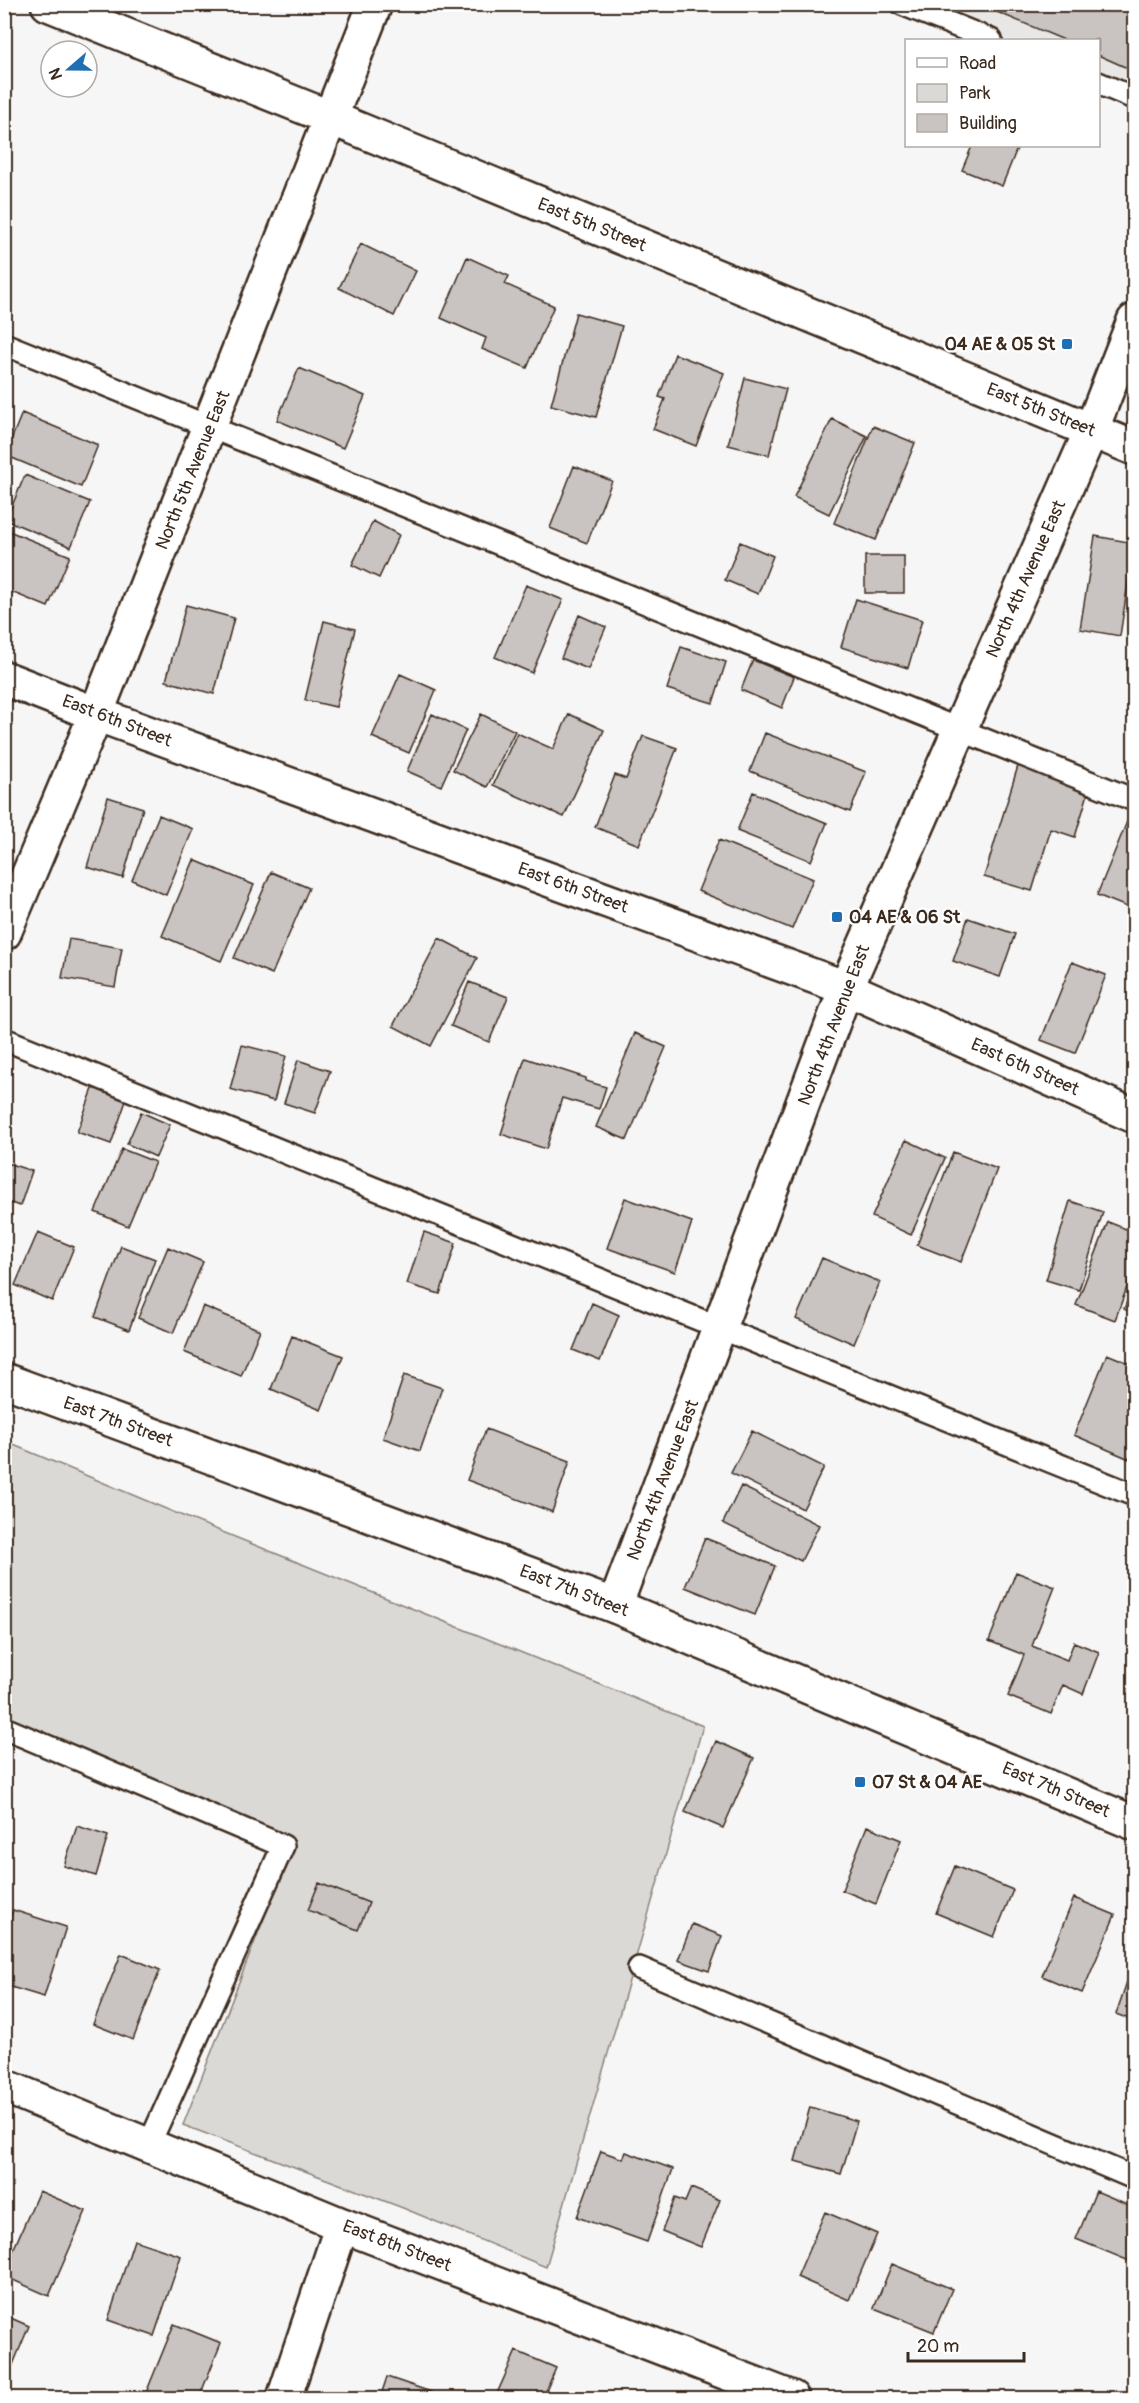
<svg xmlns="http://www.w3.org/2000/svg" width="1139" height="2403" font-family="Pangolin,sans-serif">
  <rect width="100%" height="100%" fill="#f7f6f6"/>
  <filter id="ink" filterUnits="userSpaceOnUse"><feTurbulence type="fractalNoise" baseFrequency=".0167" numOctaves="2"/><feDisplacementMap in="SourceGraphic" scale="12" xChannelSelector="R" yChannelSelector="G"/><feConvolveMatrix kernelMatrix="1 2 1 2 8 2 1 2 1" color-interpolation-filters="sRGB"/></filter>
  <g filter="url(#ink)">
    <path fill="#e9e7e6" d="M948,5H1134V92L1099,78L1098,40H1004L944,17Z"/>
    <path fill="#dbd9d6" stroke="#8b827a" stroke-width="1.5" d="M4,1441L178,1514L703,1726L546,2267L403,2208L183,2125L293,1844L5,1720Z"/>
    <path fill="#c9c3c1" stroke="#3b2a1e" stroke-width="1.5" d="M1000,4H1134V71L1098,55V40H1064L997,12Z
      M972,146H1018L1002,186L962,170Z
      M361,244L416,271L394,316L339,288Z
      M467,257L509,276L505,284L554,306L527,368L482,349L486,338L441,318Z
      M576,313L622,326L596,417L551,405Z
      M675,354L724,373L696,446L653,429L665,399L659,397Z
      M299,368L365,396L343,448L277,420Z
      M745,378L786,389L769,455L728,445Z
      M22,413L98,445L81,487L5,455Z
      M832,419L867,436L829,514L794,497Z
      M873,426L915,443L876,540L834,523Z
      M574,466L612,481L587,543L550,528Z
      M25,475L90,502L71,547L6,520Z
      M373,521L399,535L379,578L352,565Z
      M4,529L70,556L48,607L4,589Z
      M1095,536L1134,543L1120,636L1080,629Z
      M740,542L773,556L758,594L725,580Z
      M865,556H904V593H865Z
      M526,585L563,600L532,673L495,657Z
      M856,599L922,620L908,668L841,647Z
      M186,605L234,618L214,694L166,681Z
      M579,615L606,627L588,669L561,658Z
      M324,621L355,629L336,707L305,700Z
      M681,647L726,662L713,703L667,689Z
      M753,660L794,677L782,708L741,690Z
      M400,674L436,690L409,753L372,737Z
      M432,714L466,730L441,786L407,771Z
      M481,714L515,731L487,787L453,770Z
      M569,714L604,730L564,817L493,785L517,733L553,749Z
      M765,733L866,772L850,812L750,771Z
      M643,736L677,748L639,845L595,827L615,775L626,779Z
      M1018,766L1090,787L1075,837L1051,829L1032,891L984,877Z
      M753,792L827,823L811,861L737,831Z
      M108,797L143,808L123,878L87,867Z
      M159,815L193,829L166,895L132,880Z
      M1128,819L1134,822V910L1097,895Z
      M719,840L813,879L792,929L698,891Z
      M194,860L254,885L221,961L162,936Z
      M271,872L309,888L272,974L234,958Z
      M968,918L1015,934L1000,977L953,961Z
      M439,938L477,958L431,1046L393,1026Z
      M69,939L122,948L115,987L62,978Z
      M1072,962L1106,975L1075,1053L1041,1040Z
      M469,982L508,997L489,1042L451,1026Z
      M635,1033L666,1047L627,1140L596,1127Z
      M242,1045L286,1056L274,1101L230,1089Z
      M525,1058L586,1078V1081L606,1087L599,1109L562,1098L546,1149L501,1134Z
      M298,1060L330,1071L315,1113L284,1103Z
      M94,1086L127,1098L111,1144L77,1132Z
      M141,1112L170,1125L156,1157L127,1144Z
      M906,1140L945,1158L911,1235L872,1217Z
      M122,1149L155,1162L128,1226L95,1212Z
      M953,1152L997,1169L961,1262L917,1245Z
      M4,1162L32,1171L20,1206L4,1201Z
      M625,1198L692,1222L675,1272L607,1248Z
      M1070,1201L1103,1212L1079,1290L1046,1280Z
      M1108,1222L1134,1232V1268L1115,1320L1076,1305Z
      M38,1232L74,1247L52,1301L15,1285Z
      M424,1232L456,1243L440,1294L407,1284Z
      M121,1246L155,1259L129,1330L95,1317Z
      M168,1247L203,1262L173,1333L138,1318Z
      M822,1258L880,1282L854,1344L796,1319Z
      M1134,1283V1314L1124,1309Z
      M592,1303L619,1315L600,1361L573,1350Z
      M203,1306L260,1330L241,1376L184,1352Z
      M292,1336L343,1356L321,1410L271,1389Z
      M1107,1354L1134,1365V1461L1074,1435Z
      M404,1375L442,1388L420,1451L383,1438Z
      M486,1429L570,1461L552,1512L467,1480Z
      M752,1431L824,1467L803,1509L731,1473Z
      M741,1486L819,1525L801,1561L723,1523Z
      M705,1538L775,1566L755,1615L685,1587Z
      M1016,1572L1055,1587L1032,1646L1067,1660L1074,1642L1099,1652L1083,1694L1063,1685L1051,1714L1008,1696L1024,1655L989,1641Z
      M1134,1693V1709L1130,1707Z
      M716,1741L754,1758L723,1828L685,1812Z
      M77,1826L108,1836L96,1876L64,1866Z
      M867,1826L901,1840L876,1904L842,1890Z
      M955,1866L1013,1890L994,1937L936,1913Z
      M319,1883L369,1903L358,1930L308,1910Z
      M1074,1898L1115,1915L1082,1993L1042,1976Z
      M13,1910L66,1927L44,1997L4,1985V1936Z
      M692,1924L722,1936L709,1971L678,1960Z
      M121,1954L160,1970L133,2040L93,2024Z
      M1134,1961V2021L1116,2014Z
      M810,2107L857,2121L841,2174L795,2161Z
      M601,2151L623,2159L626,2152L673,2169L647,2242L577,2217Z
      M691,2188L720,2200L701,2247L662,2231L675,2198L685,2202Z
      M39,2191L86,2211L49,2296L4,2276V2271Z
      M1096,2191L1134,2207V2263L1076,2239Z
      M825,2212L877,2234L849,2300L797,2277Z
      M134,2240L181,2256L154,2336L108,2320Z
      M892,2264L952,2289L934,2332L874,2308Z
      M4,2315L29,2326L7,2379L4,2378Z
      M174,2324L221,2343L199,2398H144Z
      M516,2351L556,2368L543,2398H495Z
      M387,2377L440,2395L439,2398H380Z"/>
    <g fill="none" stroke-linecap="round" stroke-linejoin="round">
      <defs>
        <path id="service" d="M902,4L991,40
          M1098,83L1134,98
          M4,344L1134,800
          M4,1039L1134,1495
          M4,1728L283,1846L148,2147
          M639,1968L1134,2178"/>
        <path id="minor" d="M48,4L331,118L1134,448
          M4,678L96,714L846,988L1134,1116
          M4,933L96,714L375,4
          M615,1606L846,988L1091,431L1134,321
          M4,2086L342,2225L792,2398
          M284,2398L342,2225"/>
        <path id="tertiary" d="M4,1380L615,1606L1134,1823"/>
      </defs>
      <use href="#service" stroke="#3b2a1e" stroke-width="26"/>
      <use href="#minor" stroke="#3b2a1e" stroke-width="38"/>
      <use href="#tertiary" stroke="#3b2a1e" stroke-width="38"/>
      <use href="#service" stroke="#fff" stroke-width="21"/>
      <use href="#minor" stroke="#fff" stroke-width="33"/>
      <use href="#tertiary" stroke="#fff" stroke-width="33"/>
    </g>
  </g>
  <g fill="#1f6fb2" stroke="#fff" stroke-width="2">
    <rect x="1061" y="338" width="12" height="12" rx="3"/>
    <rect x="831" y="911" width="12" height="12" rx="3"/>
    <rect x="854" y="1776" width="12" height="12" rx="3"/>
  </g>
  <g text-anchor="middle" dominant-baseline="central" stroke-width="4.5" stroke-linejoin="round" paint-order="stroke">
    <g font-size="18" fill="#3b2a1e" stroke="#fff">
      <text transform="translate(592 225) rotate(22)">East 5th Street</text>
      <text transform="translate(1041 410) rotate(22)">East 5th Street</text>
      <text transform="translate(193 470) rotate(-68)">North 5th Avenue East</text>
      <text transform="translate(1026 579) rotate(-66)">North 4th Avenue East</text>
      <text transform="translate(117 721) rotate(21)">East 6th Street</text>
      <text transform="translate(573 888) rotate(20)">East 6th Street</text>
      <text transform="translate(834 1025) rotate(-69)">North 4th Avenue East</text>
      <text transform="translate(1025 1067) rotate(24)">East 6th Street</text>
      <text transform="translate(118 1422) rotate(20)">East 7th Street</text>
      <text transform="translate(663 1480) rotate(-69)">North 4th Avenue East</text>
      <text transform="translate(574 1591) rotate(21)">East 7th Street</text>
      <text transform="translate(1056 1790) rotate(23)">East 7th Street</text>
      <text transform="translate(397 2246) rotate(21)">East 8th Street</text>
    </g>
    <g font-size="18" font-weight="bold" fill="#3b2a1e" stroke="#fff" text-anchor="start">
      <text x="1055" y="344" text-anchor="end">04 AE &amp; 05 St</text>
      <text x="849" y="917">04 AE &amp; 06 St</text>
      <text x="872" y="1782">07 St &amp; 04 AE</text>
    </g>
  </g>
  <rect width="1139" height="2403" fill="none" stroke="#fff" stroke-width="24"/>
  <rect x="12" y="12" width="1115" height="2379" fill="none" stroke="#3b2a1e" stroke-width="2" filter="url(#ink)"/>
  <rect x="905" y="39" width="195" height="108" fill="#ffffff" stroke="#b1aaa5" stroke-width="1.5"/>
  <rect x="917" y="58" width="30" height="9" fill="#ffffff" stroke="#b1aaa5" stroke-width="1.5"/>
  <text x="959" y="69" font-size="18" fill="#3b2a1e">Road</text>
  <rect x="917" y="84" width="30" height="18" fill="#dbd9d6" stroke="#b1aaa5" stroke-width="1.5"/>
  <text x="959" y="99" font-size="18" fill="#3b2a1e">Park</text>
  <rect x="917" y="114" width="30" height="18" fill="#c9c3c1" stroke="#b1aaa5" stroke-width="1.5"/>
  <text x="959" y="129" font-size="18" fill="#3b2a1e">Building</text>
  <g transform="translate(69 69) rotate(250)"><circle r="28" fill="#ffffff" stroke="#b1aaa5" stroke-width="1.5"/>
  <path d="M0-4.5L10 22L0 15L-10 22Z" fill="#1f6fb2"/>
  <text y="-9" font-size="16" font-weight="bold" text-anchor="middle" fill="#3b2a1e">N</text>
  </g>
  <path d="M908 2352v9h116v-9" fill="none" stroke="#3b2a1e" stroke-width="3"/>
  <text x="917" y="2352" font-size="18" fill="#3b2a1e" stroke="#ffffff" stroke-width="4.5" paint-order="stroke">20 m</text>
</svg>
